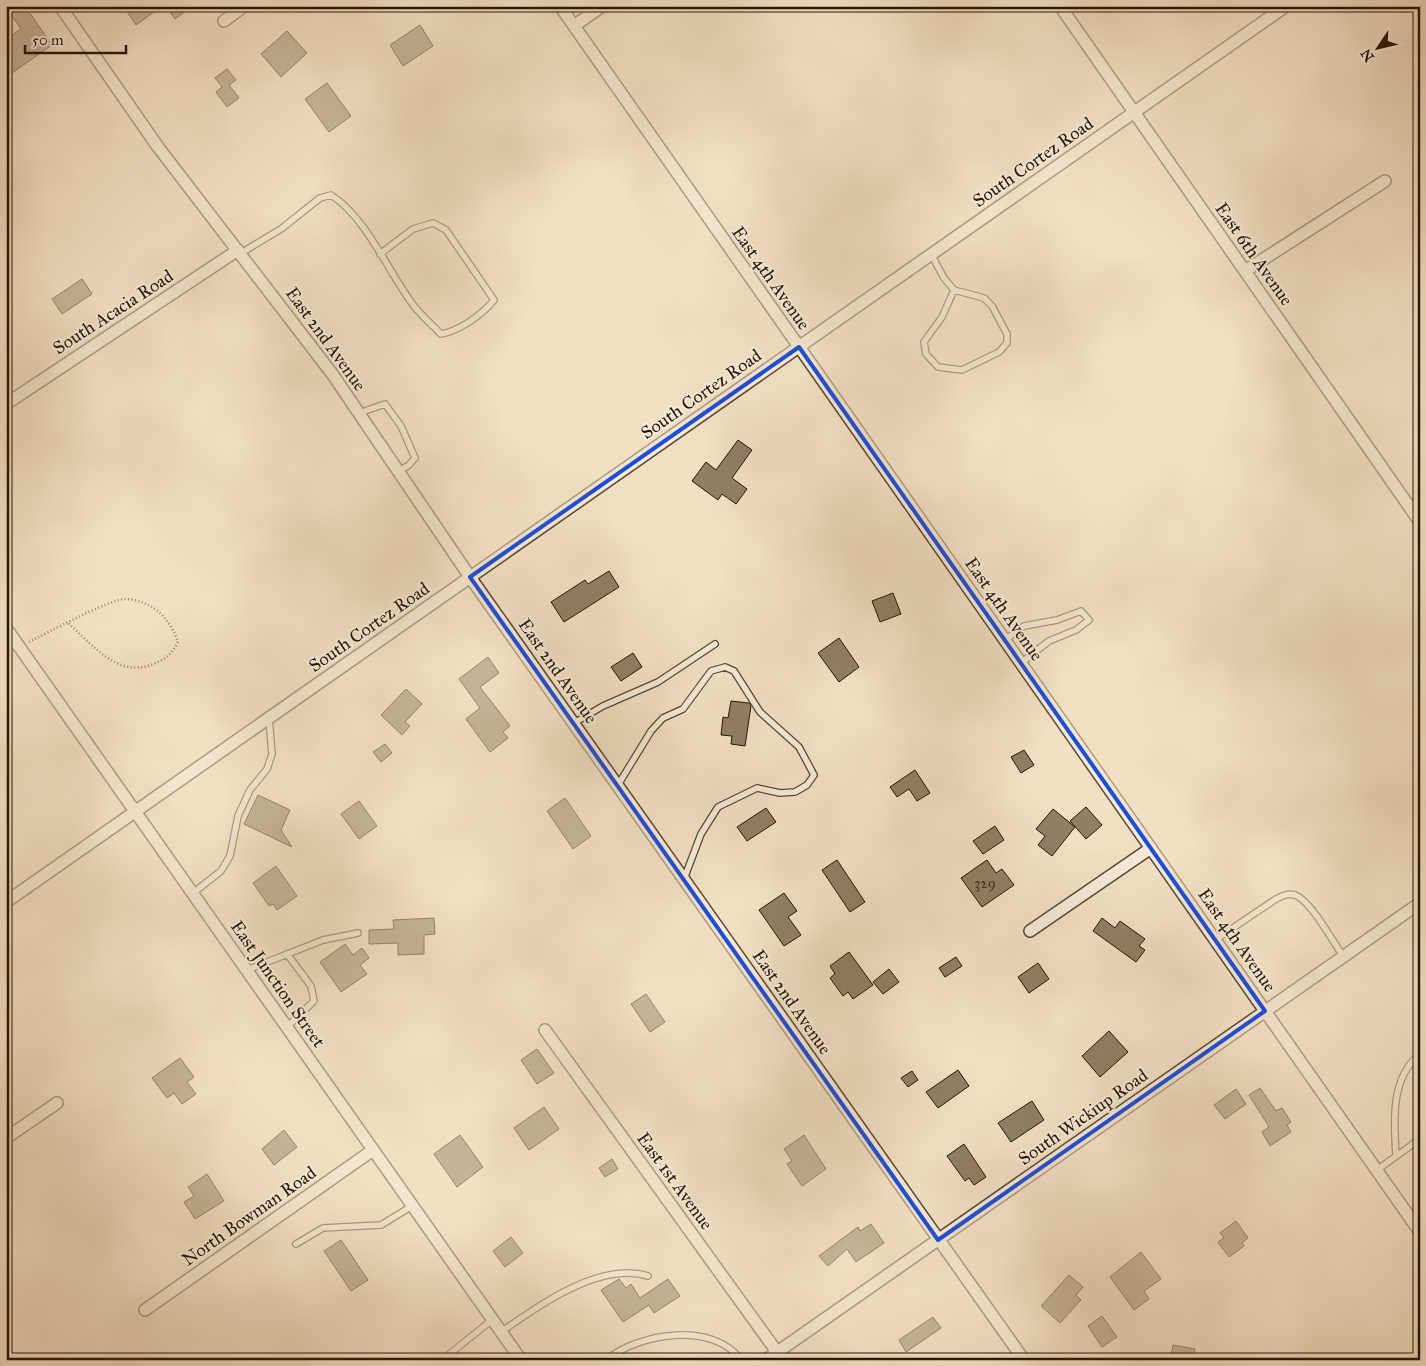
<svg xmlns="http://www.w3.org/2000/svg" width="1426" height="1366" font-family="'IM FELL Great Primer',serif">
  <rect width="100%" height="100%" fill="#f3e0c4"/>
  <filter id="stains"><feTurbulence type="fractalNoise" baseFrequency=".004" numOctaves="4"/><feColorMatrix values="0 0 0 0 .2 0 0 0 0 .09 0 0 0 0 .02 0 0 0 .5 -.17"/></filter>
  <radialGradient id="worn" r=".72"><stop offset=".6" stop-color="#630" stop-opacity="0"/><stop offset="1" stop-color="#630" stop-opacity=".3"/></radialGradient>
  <path fill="#917e67" stroke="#261402" d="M19,6H25L52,45L12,73L6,65V39L21,29L10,13Z
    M123,6H162L136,25Z
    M166,6H193L175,19Z
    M420,25L433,46L403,66L390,45Z
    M287,31L307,53L281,77L261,54Z
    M227,69L236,80L229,85L239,98L227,107L216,92L222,87L215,78Z
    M327,83L351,116L329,132L305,99Z
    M82,279L92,294L62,314L52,299Z
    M738,440L752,450L732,478L747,489L736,504L722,494L718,500L692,481L706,462L716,470Z
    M609,571L619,587L564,622L551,602L585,580L588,584Z
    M893,593L901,614L880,622L872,601Z
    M839,638L859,667L839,682L818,653Z
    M633,653L642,667L621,681L611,667Z
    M488,657L499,673L480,687L510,726L503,732L508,738L490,752L466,719L480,708L459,679Z
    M406,689L422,704L405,722L410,726L402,735L381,715Z
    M731,701L749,703L751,706L745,746L731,744L732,736L721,735L723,717L728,718Z
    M385,744L392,753L381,762L373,752Z
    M1024,750L1034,765L1021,773L1011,757Z
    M915,770L930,793L917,801L909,789L897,797L890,787Z
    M258,795L290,810L281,830L292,847L244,824Z
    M565,798L591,836L573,849L547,811Z
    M359,801L377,826L359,839L341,814Z
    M1086,807L1102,825L1086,839L1070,821Z
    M766,808L776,822L747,841L737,827Z
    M1053,809L1075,827L1052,856L1038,845L1045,836L1036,829Z
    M995,826L1004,840L983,854L973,841Z
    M837,860L865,902L850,912L822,870Z
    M987,860L996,873L1002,869L1014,885L982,907L961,878Z
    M276,866L297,896L277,910L273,904L269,906L253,883Z
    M784,893L797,911L788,917L801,935L784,946L759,910Z
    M434,918L435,934L424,935V954L398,955V943L369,944V930L394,929L393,920Z
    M1102,918L1115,928L1120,921L1145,939L1139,946L1145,950L1136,962L1093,931Z
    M345,944L353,955L362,948L369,958L360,965L367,974L341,992L320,962Z
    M849,952L873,985L853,999L848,992L843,996L830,978L835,974L830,966Z
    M956,957L962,966L945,977L939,968Z
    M1038,963L1049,979L1029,993L1018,977Z
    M889,969L899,982L883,994L873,982Z
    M646,994L665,1022L650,1032L631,1004Z
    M1109,1031L1128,1052L1100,1077L1082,1056Z
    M537,1049L554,1073L537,1084L521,1060Z
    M180,1058L194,1077L187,1082L196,1094L182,1104L174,1093L167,1098L152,1078Z
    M958,1070L969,1086L938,1108L926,1092Z
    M912,1071L918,1080L908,1087L901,1078Z
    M1260,1088L1276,1111L1282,1108L1291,1122L1287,1125L1291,1132L1270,1146L1262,1132L1269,1127L1249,1095Z
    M1236,1089L1246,1104L1225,1119L1214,1105Z
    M1032,1101L1044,1120L1011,1142L998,1123Z
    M544,1107L559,1129L529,1150L514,1128Z
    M284,1130L297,1147L274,1165L262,1149Z
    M460,1135L483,1167L457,1187L434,1154Z
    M804,1135L826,1169L802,1186L787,1164L792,1161L784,1149Z
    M964,1144L986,1177L974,1185L969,1178L965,1181L947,1156Z
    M612,1159L618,1169L605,1177L599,1168Z
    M207,1174L224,1201L195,1219L184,1202L194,1196L188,1187Z
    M1236,1221L1248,1238L1242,1243L1244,1246L1229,1257L1218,1242L1224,1238L1220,1233Z
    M871,1224L884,1243L856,1262L847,1249L828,1266L819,1256L858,1227L860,1231Z
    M511,1237L523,1253L505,1267L493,1251Z
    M341,1240L368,1280L351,1291L324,1251Z
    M1141,1252L1161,1279L1144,1291L1149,1299L1134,1310L1110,1277Z
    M1069,1275L1083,1287L1076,1295L1081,1300L1060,1323L1041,1306Z
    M619,1279L626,1288L631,1284L640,1298L668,1279L680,1296L654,1313L649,1305L623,1322L601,1290Z
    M1102,1316L1117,1337L1102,1347L1088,1326Z
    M933,1317L941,1328L906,1352L899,1340Z
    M1173,1345L1195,1349L1193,1360H1170Z"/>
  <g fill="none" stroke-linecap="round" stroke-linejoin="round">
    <defs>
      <path id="lane" d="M241,253L281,229L320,198L331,195C367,218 388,272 414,306C422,316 432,325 441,334C459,331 482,315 494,300L446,230L433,223L413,229L380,254
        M931,254L944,278L954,290L984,298L992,306L1007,334V343L999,352L962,370L938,367L926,354L924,342L942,317L954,290
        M359,413L385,404L401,426L415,458L409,465L399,471
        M1409,507L1420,500
        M1005,640L1024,626L1057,620L1081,611L1089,620L1076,630L1049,641L1021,663
        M574,723L603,706L658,682L715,644
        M618,785L651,731L663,718L683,709L711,671L725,667L734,671L760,712L799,747L814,775L807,785L795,792L780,793L757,788L718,807L701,834L684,879
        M193,893L221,871L230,856L238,816L250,790L267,769L272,754L269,718
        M1215,940L1276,899C1282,896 1288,893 1295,895C1311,901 1333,942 1343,956
        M247,970L323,940L358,933
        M287,1027L314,1001L311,986L287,954
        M1396,1156C1394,1122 1390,1078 1420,1054
        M1377,1170L1420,1139
        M296,1244L323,1228L381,1225L412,1206
        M501,1332C539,1305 601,1261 648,1276
        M442,1360L492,1320
        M606,1360C639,1333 713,1321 741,1360"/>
      <path id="street" d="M60,6L158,147L333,375L470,577L1024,1360
        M560,6L1420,1232
        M1060,6L1420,522
        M224,21L244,6
        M574,26L602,6
        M1245,271L1385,181
        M6,404L238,250
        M6,628L521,1360
        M6,902L1286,6
        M1030,931L1151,848
        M545,1030L777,1352
        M6,1138L57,1103
        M145,1310L373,1150
        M766,1360L1420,903"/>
    </defs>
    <use href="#lane" stroke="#594732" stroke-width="8"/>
    <use href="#street" stroke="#594732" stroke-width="14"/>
    <path stroke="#261402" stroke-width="2.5" stroke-dasharray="1 2.5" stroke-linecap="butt" d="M29,642C47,633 110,599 125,599C152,600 170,618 178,642C170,656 167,658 153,664C118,679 92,644 68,623"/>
    <use href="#lane" stroke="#f7ebd9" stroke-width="5.5"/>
    <use href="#street" stroke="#f7ebd9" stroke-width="11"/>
  </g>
  <path d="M0 0H1426V1366H0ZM799,347L1265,1011L938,1240L470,577Z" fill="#f3e0c4" fill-opacity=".55" fill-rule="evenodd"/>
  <path fill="none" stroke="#1d4ed8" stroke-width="4" stroke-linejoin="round" d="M799,347L1265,1011L938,1240L470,577Z"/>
  <g text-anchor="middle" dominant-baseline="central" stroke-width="4" stroke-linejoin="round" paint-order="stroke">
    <g font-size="15" fill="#412e1b">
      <text x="985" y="883">329</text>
    </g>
    <g font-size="18" fill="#261402" stroke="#f7ebd9">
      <text transform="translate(1033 162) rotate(-35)">South Cortez Road</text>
      <text transform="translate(1254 254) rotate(55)">East 6th Avenue</text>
      <text transform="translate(771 278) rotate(55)">East 4th Avenue</text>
      <text transform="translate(113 312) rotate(-33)">South Acacia Road</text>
      <text transform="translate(326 339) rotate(54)">East 2nd Avenue</text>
      <text transform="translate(701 394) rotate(-35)">South Cortez Road</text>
      <text transform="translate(1004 609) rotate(55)">East 4th Avenue</text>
      <text transform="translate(369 627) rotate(-35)">South Cortez Road</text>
      <text transform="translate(558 671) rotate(55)">East 2nd Avenue</text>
      <text transform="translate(1237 940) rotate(55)">East 4th Avenue</text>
      <text transform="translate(278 984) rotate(55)">East Junction Street</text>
      <text transform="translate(792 1002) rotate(55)">East 2nd Avenue</text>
      <text transform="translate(1083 1117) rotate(-35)">South Wickiup Road</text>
      <text transform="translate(675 1181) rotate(54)">East 1st Avenue</text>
      <text transform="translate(249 1216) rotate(-35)">North Bowman Road</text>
    </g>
  </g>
  <rect width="1426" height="1366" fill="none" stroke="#f3e0c4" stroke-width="25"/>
  <rect x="8" y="8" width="1411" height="1351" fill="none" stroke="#261402" stroke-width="2.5"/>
  <rect x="12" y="12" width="1401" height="1341" fill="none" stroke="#261402"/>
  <g transform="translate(1378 48) rotate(235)" stroke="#f7ebd9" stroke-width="4" paint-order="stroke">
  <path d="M0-4L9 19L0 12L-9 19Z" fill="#261402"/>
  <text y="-8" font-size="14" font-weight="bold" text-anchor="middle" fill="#261402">N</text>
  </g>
  <path d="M25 45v8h101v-8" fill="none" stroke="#261402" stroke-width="2.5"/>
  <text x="32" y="45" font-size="15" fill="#261402" stroke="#f7ebd9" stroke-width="4" paint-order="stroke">50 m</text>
  <rect width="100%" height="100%" filter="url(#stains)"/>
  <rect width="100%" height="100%" fill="url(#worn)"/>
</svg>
